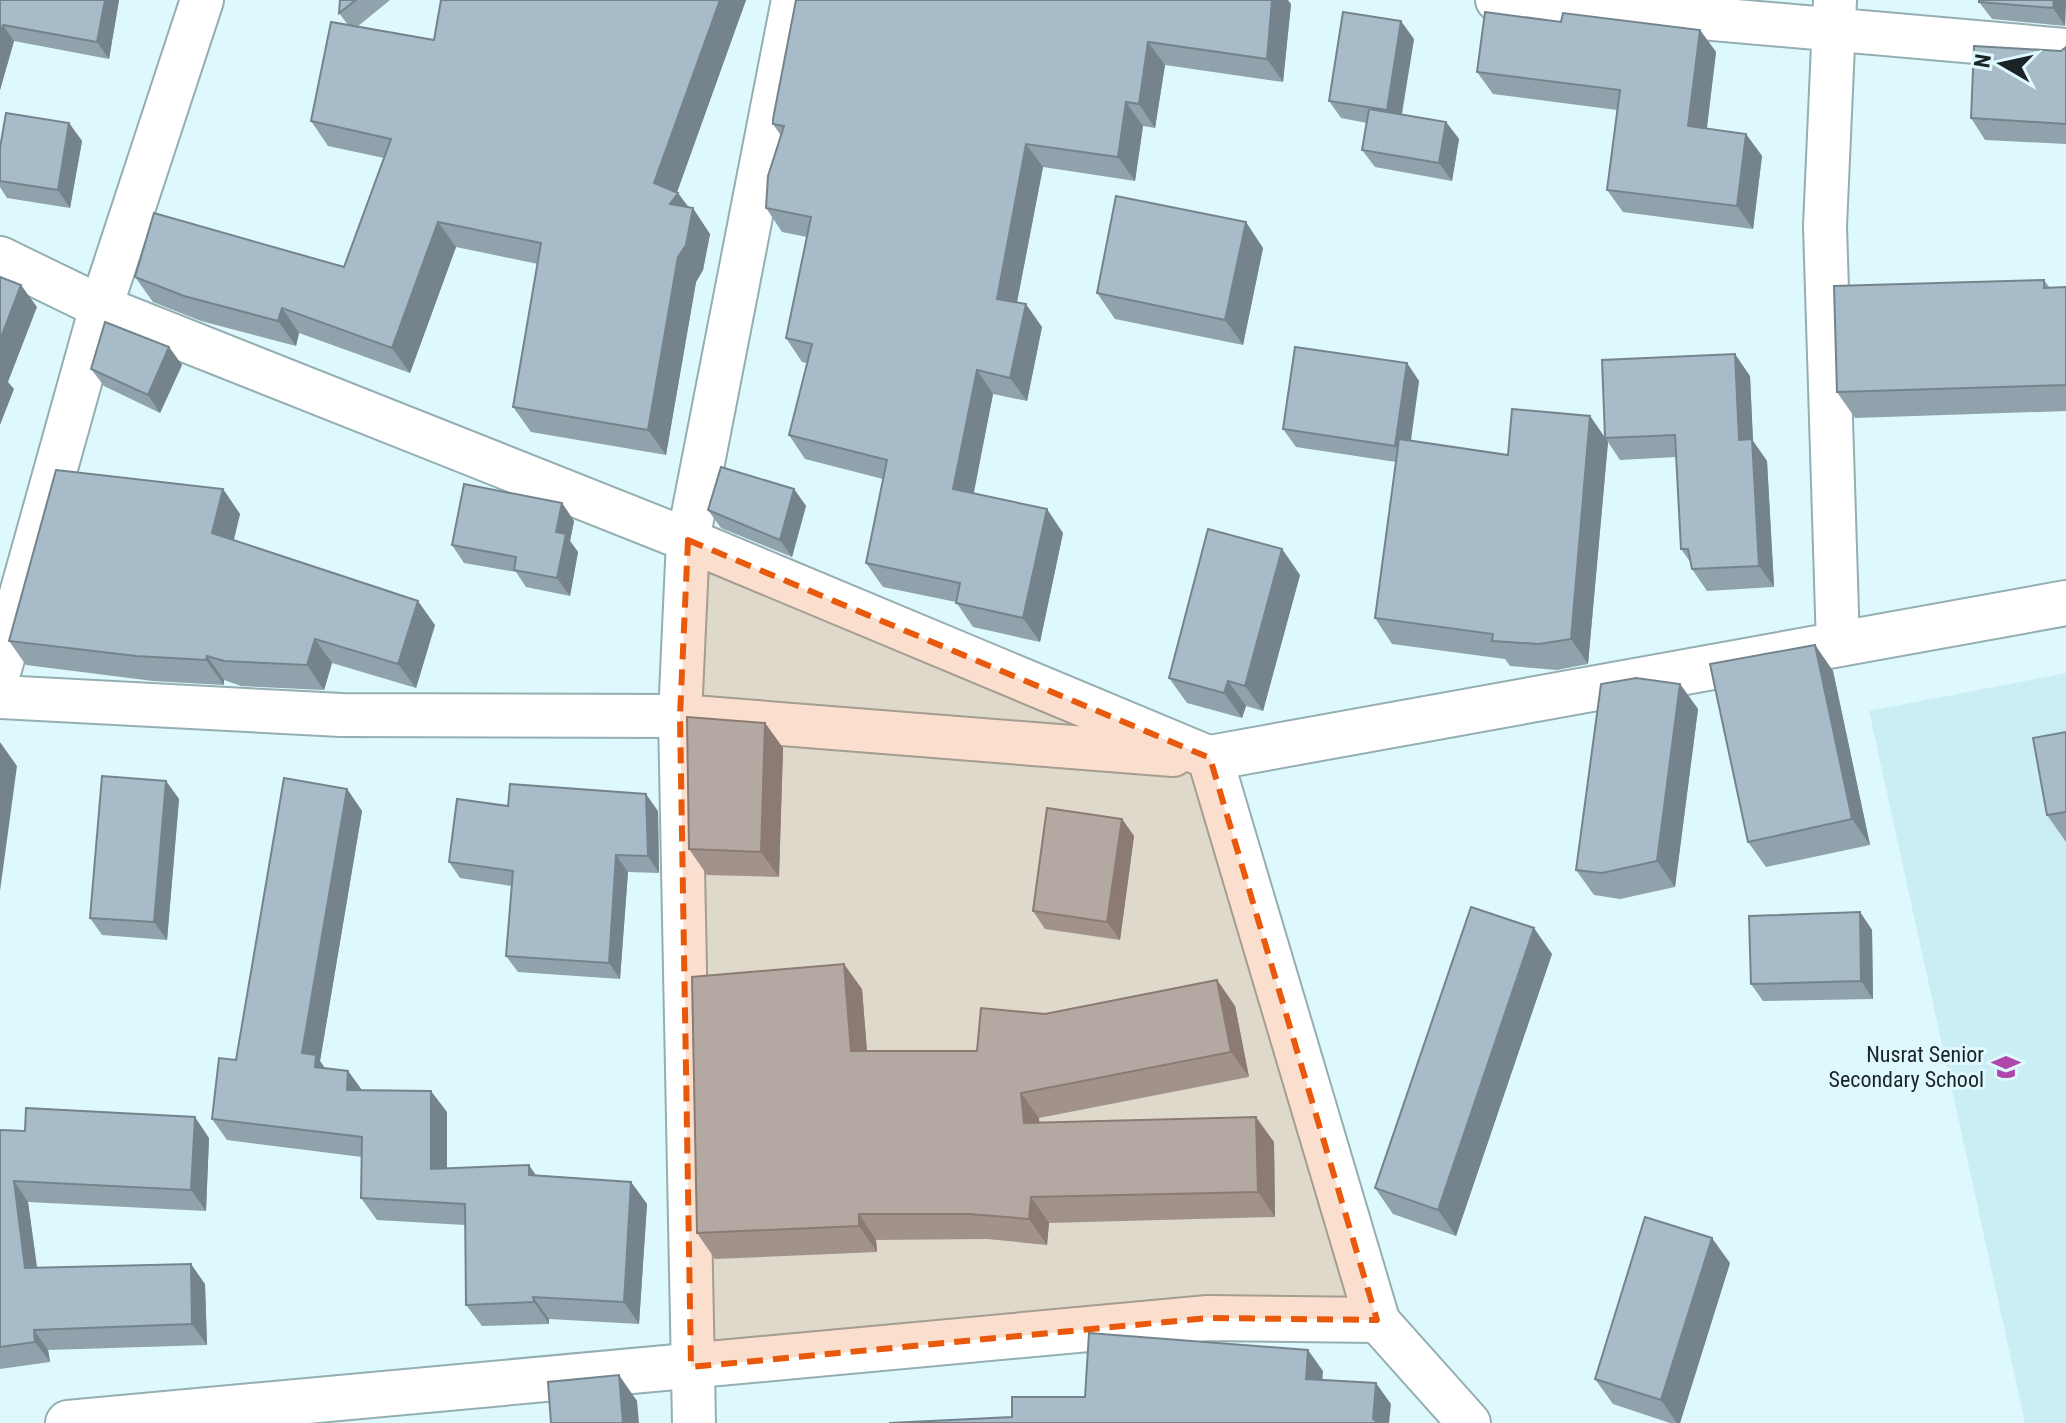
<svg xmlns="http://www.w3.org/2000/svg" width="2066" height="1423" font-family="'Roboto Condensed',sans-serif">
  <rect width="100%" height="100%" fill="#def9fd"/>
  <path fill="#caeef4" d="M2066,673V1423H2025L1869,711Z"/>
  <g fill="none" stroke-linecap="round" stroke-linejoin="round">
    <defs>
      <path id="minor" d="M1497,0L2066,50
        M1835,0L1825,226L1838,645
        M0,258L101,307L688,540L1210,758
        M0,669L101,307L202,0
        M0,697L341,715L680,716L1173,755
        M1377,1320L1469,1423
        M694,1423L680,716L688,540L793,0"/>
      <path id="tertiary" d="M68,1423L1208,1318L1377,1320L1210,758L2066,603"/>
    </defs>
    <use href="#minor" stroke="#94aeb2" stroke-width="46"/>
    <use href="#tertiary" stroke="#94aeb2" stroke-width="48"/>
    <use href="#minor" stroke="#fff" stroke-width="42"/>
    <use href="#tertiary" stroke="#fff" stroke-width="44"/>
  </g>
  <path fill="#90a2ac" d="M0,0H119L109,59L14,41L0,90Z
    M340,0H390L357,27L434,40L746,0L677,192L710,234L703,270L696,282L666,455L531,432L513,407L538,264L456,247L410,373L299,333L296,346L201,321L153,302L135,277L344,267L384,158L328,146L311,121L348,25L339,13Z
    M2066,0L2065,26L1992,19L1979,2Z
    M1291,4L1283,82L1165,65L1155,128L1143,126L1135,181L1043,167L1017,302L1042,327L1027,401L993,394L973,494L1063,533L1040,642L973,627L956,602L883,587L866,563L883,479L805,459L789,435L807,363L802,362L786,338L807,237L782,232L766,208L781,136L773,124Z
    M1561,22L1700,30L1716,52L1707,129L1746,134L1762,156L1753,229L1623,212L1607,190L1617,110L1493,94L1477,72Z
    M1414,39L1402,115L1446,122L1459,139L1452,181L1375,167L1362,150L1367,123L1341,118L1329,101Z
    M2066,47V144L1985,140L1971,118Z
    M69,123L82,141L70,208L7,198L0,187V148Z
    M1263,248L1243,345L1115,319L1097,293Z
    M2044,280L2050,288L2066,287V411L1855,418L1837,392Z
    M169,347L182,365L160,413L104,386L91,369Z
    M1407,363L1419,381L1411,441L1508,455L1590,416L1605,438L1750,376L1753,441L1767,461L1774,587L1707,591L1692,569L1691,563L1681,549L1676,457L1620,460L1608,442L1588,664L1557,670L1510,666L1505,659L1392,644L1375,618L1396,462L1296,447L1283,429Z
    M223,489L240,514L234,540L435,625L416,688L332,663L324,690L241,686L224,680V685L153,681L26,665L9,641Z
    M794,489L806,506L792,557L721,528L708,510Z
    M562,503L574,521L570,541L578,552L570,596L526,587L516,572L464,563L452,545Z
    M1282,549L1300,575L1263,711L1246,706L1242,718L1187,703L1169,678Z
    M1815,645L1833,671L1870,845L1766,867L1748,842Z
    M1680,684L1698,709L1675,887L1620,899L1594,895L1576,870Z
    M765,723L783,748L779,877L707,875L689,849Z
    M2066,732V842L2047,815Z
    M166,781L179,799L167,940L102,935L90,918Z
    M347,789L362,811L320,1061L325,1068L348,1071L362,1090L447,1112V1168L631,1182L647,1204L639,1324L549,1319V1324L482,1326L466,1305L465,1225L377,1220L361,1198L362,1157L227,1140L212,1119Z
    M508,806L658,811L659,873L628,872L620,979L518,972L506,956L512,886L460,878L449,862Z
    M1122,819L1134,836L1120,940L1045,929L1033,911Z
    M1860,912L1872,930L1873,999L1763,1001L1751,984Z
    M1552,954L1456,1236L1393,1214L1375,1188Z
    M1217,980L1235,1006L1249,1077L1039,1118V1123L1274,1142L1275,1217L1049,1223L1047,1245L987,1239L876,1240L877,1252L715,1259L697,1233L862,989L867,1051H977L1045,1014Z
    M0,1130L209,1138L206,1211L28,1202L37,1268L205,1284L207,1345L48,1350L50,1362L0,1369Z
    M1730,1263L1680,1423H1670L1613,1404L1595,1379Z"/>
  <path fill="#75848c" d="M105,0H119L109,59L97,42Z
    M720,0H746L676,195L678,193L692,213L693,208L710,234L703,270L696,282L666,455L648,430L654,183Z
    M1272,0H1288L1291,4L1283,82L1267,59Z
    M2054,0H2066L2065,26L2053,8Z
    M1401,21L1414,39L1399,128L1387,110Z
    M3,25L14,41L0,90V34Z
    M1700,30L1716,52L1704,149L1688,126Z
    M1148,42L1165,65L1155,128L1139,104Z
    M1126,102L1143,126L1135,181L1118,157Z
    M1446,122L1459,139L1452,181L1439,163Z
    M69,123L82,141L70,208L58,190Z
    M1746,134L1762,156L1753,229L1737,206Z
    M1026,144L1043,167L1013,323L997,299Z
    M438,222L456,247L410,373L392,348Z
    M1246,222L1263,248L1243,345L1225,320Z
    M21,285L37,307L8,382L14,389L0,425V340Z
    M1026,304L1042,327L1027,401L1010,378Z
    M282,308L299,333L296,346L278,321Z
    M169,347L182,365L160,413L148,395Z
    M1735,354L1750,376L1753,441L1767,461L1774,587L1759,566L1739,440Z
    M1407,363L1419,381L1407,464L1395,446Z
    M977,370L993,394L970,513L953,489Z
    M1590,416L1608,442L1588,664L1571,639Z
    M223,489L240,514L229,557L212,533Z
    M794,489L806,506L792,557L780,540Z
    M562,503L574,521L570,541L578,552L570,596L557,578L556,532Z
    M1047,509L1063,533L1040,642L1023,618Z
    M1282,549L1300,575L1263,711L1245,686Z
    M418,601L435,625L416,688L398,664Z
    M315,639L332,663L324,690L307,665Z
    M1815,645L1833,671L1870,845L1852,819Z
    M207,656L224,680V685L206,660Z
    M1228,681L1246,706L1242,718L1224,693Z
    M1680,684L1698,709L1675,887L1657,861Z
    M765,723L783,748L779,877L761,852Z
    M0,742L17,766L0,891Z
    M166,781L179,799L167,940L154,922Z
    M347,789L362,811L320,1061L331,1077L330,1089L302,1053Z
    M646,794L658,811L659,873L648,856Z
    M1122,819L1134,836L1120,940L1107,922Z
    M616,855L628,872L620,979L609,963Z
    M1860,912L1872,930L1873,999L1861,981Z
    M1534,928L1552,954L1456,1236L1438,1210Z
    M844,964L862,989L869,1077L851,1051Z
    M1217,980L1235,1006L1249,1077L1231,1052Z
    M348,1071L364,1093L347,1090Z
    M431,1091L447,1112V1190L431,1169Z
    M1021,1093L1039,1118L1042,1149L1024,1123Z
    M195,1117L209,1138L206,1211L191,1190Z
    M1256,1117L1274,1142L1275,1217L1258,1192Z
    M529,1165L544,1187L529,1175Z
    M14,1181L28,1202L40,1289L25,1268Z
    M631,1182L647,1204L639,1324L624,1302Z
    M1031,1197L1049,1223L1047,1245L1029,1219Z
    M859,1214L876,1240L877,1252L859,1226Z
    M1712,1238L1730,1263L1680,1423H1677L1661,1400Z
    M191,1264L205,1284L207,1345L192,1324Z
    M533,1297L549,1319V1324L534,1302Z
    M34,1330L48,1350L50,1362L35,1342Z
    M1308,1350L1323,1371L1321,1400L1306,1379Z
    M619,1375L637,1401L639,1423H623Z
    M1376,1383L1391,1404L1389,1423H1376L1373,1419Z"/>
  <path fill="#a7bcc8" stroke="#75848c" stroke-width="2" d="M0,0H105L97,42L3,25L0,34Z
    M340,0H356L339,13Z
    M441,0H720L654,183L678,193L670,204L693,208L686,245L678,257L648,430L513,407L541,243L438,222L392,348L282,308L278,321L184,296L135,277L154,213L344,267L391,139L311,121L331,22L434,40Z
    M796,0H1272L1267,59L1148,42L1139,104L1126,102L1118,157L1026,144L997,299L1026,304L1010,378L977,370L953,489L1047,509L1023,618L956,603L960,583L866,563L887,460L789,435L812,344L786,338L811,217L766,208L768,176L784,126L773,124V119Z
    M1979,0H2054L2053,8L1979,2Z
    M1343,12L1401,21L1387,110L1329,101Z
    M1485,12L1561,22L1563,13L1700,30L1688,126L1746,134L1737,206L1607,190L1620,90L1477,72Z
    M1974,46L2061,51L2066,47V124L1971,118Z
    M1369,109L1446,122L1439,163L1362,150Z
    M6,113L69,123L58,190L0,181V148Z
    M1116,196L1246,222L1225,320L1097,293Z
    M0,277L21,285L0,340Z
    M2044,280V288L2066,287V385L1837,392L1834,286Z
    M105,322L169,347L148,395L91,369Z
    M1295,347L1407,363L1395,446L1283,429Z
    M1735,354L1739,440L1752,439L1759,566L1692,569L1688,549H1681L1675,435L1605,438L1602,360Z
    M1512,409L1590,416L1571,639L1539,644L1492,641L1493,634L1375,618L1399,439L1508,455Z
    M721,467L794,489L780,540L708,510Z
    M56,470L223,489L212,533L418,601L398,664L315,639L307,665L224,661L207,656L206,660L136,656L9,641Z
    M464,484L562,503L556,532L566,534L557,578L514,570L516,557L452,545Z
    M1208,529L1282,549L1245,686L1228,681L1224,693L1169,678Z
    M1815,645L1852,819L1748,842L1710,664Z
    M1636,678L1680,684L1657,861L1602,873L1576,870L1601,684Z
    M687,717L765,723L761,852L689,849Z
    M2066,732V812L2047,815L2033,738Z
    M102,776L166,781L154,922L90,918Z
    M284,778L347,789L302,1053L316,1055L315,1067L348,1071L347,1090L431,1091V1169L529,1165V1175L631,1182L624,1302L533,1297L534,1302L466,1305L465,1204L361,1198L362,1137L212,1119L219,1058L236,1060Z
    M510,784L646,794L648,856L616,855L609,963L506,956L513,871L449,862L457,799L508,806Z
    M1047,808L1122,819L1107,922L1033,911Z
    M1471,907L1534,928L1438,1210L1375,1188Z
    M1860,912L1861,981L1751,984L1749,916Z
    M844,964L851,1051H977L981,1008L1045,1014L1217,980L1231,1052L1021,1093L1024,1123L1256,1117L1258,1192L1031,1197L1029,1219L969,1214H859V1226L697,1233L692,977Z
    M26,1108L195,1117L191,1190L14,1181L25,1268L191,1264L192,1324L34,1330L35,1342L0,1347V1130L25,1131Z
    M1645,1217L1712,1238L1661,1400L1595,1379Z
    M1089,1333L1308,1350L1306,1379L1376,1383L1373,1419L1379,1423H889L1012,1417V1397H1085Z
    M619,1375L623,1423H551L548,1382Z"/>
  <path fill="#e8590c" fill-opacity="0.2" stroke="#e8590c" stroke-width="6" stroke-dasharray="16 10" stroke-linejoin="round" d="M688,540L1210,758L1377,1320L1208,1318L691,1367L680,716Z"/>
  <defs>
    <symbol id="school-bare" viewBox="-9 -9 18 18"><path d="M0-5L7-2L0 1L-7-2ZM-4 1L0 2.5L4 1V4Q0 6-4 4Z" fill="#af48ab" stroke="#def9fd" stroke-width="2.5" paint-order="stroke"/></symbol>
  </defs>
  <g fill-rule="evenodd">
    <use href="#school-bare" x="1986" y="1047" width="40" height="40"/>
  </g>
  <g text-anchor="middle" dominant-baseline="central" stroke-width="6" stroke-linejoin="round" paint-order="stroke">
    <g font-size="22" fill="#1a2426" stroke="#def9fd" text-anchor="end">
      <text x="1984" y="1054">Nusrat Senior<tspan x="1984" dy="25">Secondary School</tspan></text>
    </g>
  </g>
  <g transform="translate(2002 64) rotate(279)" stroke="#def9fd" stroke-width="6" paint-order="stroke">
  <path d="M0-6L14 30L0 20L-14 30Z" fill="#1a2426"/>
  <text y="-12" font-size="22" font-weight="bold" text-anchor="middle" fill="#1a2426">N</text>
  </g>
</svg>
